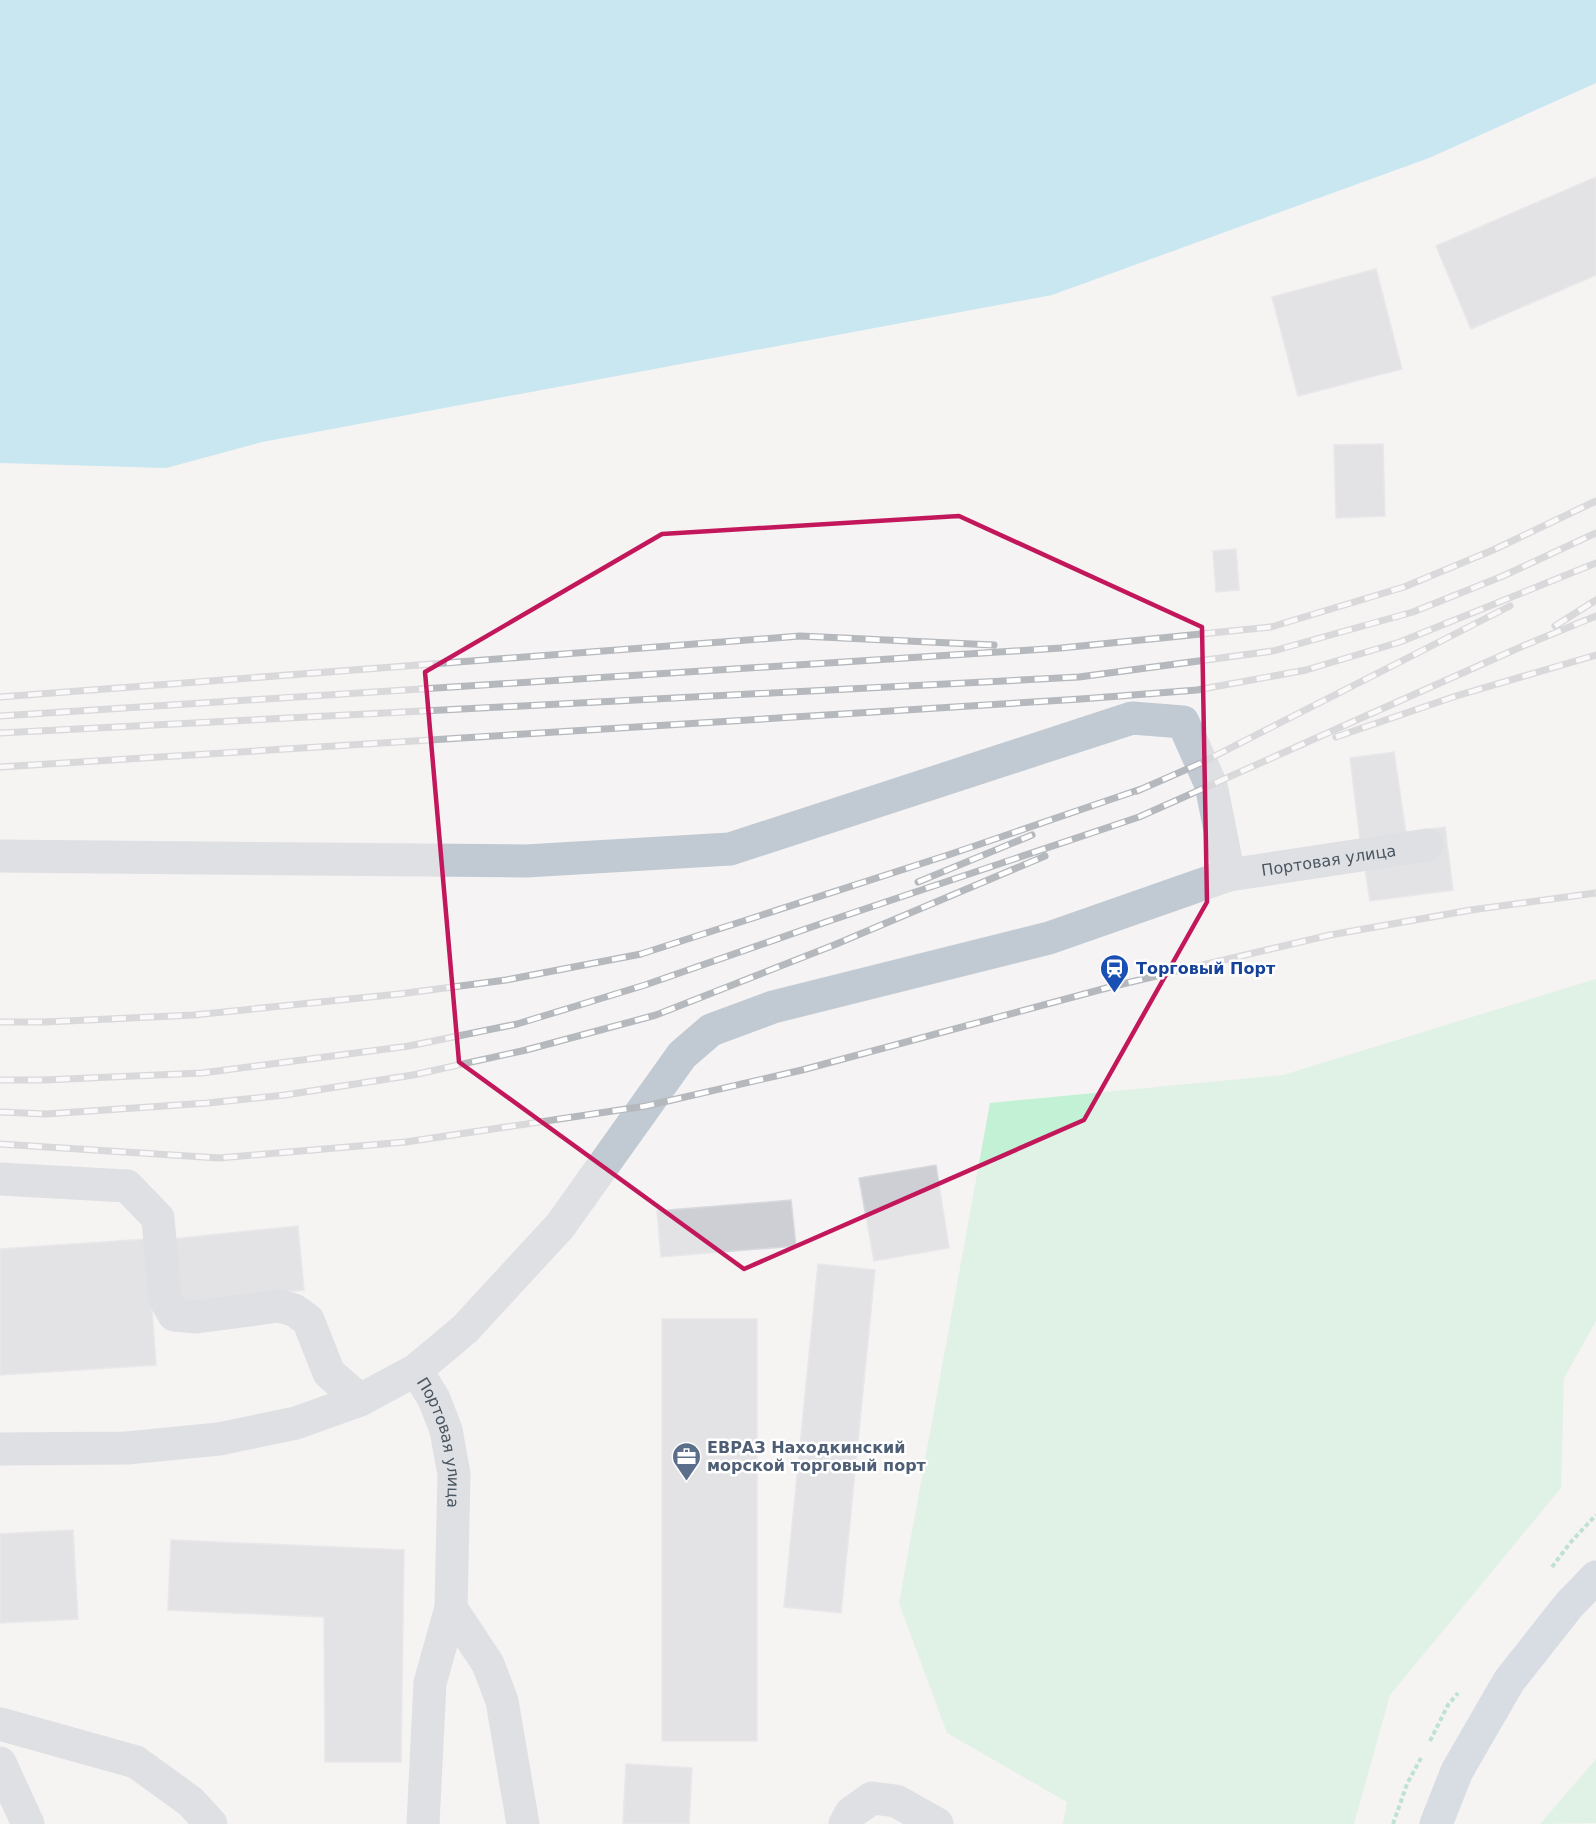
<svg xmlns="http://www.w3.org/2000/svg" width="1596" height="1824" font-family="'DejaVu Sans',sans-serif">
  <rect width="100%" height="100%" fill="#f5f3f3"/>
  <path fill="#c3f1d5" d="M1596,979V1321L1564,1378L1561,1488L1390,1695L1354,1824H1063L1067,1802L947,1733L899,1603L990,1103L1283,1075Z
    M1596,1759V1823L1540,1824Z"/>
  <path fill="#90daee" d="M0,0H1596V83L1429,158L1052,295L262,442L166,468L0,463Z"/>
  <path fill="#cdcfd5" stroke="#d7d9de" stroke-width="1.5" d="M1596,177V275L1471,329L1436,246Z
    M1376,269L1402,369L1298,396L1272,297Z
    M1383,444L1385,516L1336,518L1334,445Z
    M1236,549L1239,590L1216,592L1213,551Z
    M1394,752L1406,833L1360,839L1350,758Z
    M1445,827L1453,890L1370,901L1360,839Z
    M936,1165L949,1248L874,1261L859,1178Z
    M791,1200L796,1246L661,1257L657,1211Z
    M298,1226L304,1290L180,1303L173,1239Z
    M147,1239L156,1365L0,1375V1249Z
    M818,1264L875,1270L841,1613L784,1607Z
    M662,1319H757V1741H662Z
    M73,1530L78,1619L0,1623V1534Z
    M171,1540L404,1550L401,1762H325L324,1617L168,1610Z
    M626,1764L692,1768L689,1824H623Z"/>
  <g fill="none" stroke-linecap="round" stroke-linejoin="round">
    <path stroke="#7ad0a6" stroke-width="4" stroke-dasharray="4.5 3" stroke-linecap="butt" d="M1552,1567L1570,1543L1596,1515
      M1430,1741L1448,1705L1458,1693
      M1393,1824L1407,1784L1421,1758"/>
    <g stroke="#c1cad2" stroke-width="33">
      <path d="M0,856L526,861L730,849L1132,718L1183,722L1211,785L1229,875"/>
      <path d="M0,1179L127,1186L158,1218L165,1299L174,1315L196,1317L279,1306L294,1310L308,1320L329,1373L360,1400"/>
      <path id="s1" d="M416,1370L434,1399L446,1430L454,1474L451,1608L488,1664L502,1701L523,1824"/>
      <path id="s2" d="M0,1449L127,1448L219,1439L296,1423L360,1400L416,1370L465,1329L560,1226L682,1055L711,1030L773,1007L1049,938L1229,875L1427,845"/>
      <path d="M0,1724L136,1762L191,1802L211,1824"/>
      <path d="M0,1763L28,1824"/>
      <path d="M423,1824L430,1683L451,1608"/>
      <path d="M845,1824L851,1813L872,1798L896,1801L937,1824"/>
    </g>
    <path stroke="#b3c2d1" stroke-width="33" d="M1436,1824L1457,1771L1509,1681L1569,1605L1596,1577"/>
    <defs>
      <path id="rail" d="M1555,626L1596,600
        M0,697L800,636L994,645
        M0,716L1061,648L1271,627L1404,587L1493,550L1596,501
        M0,733L1079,677L1273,651L1413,612L1503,576L1596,533
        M1336,737L1456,696L1596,655
        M0,767L1081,699L1197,690L1306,670L1400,642L1596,563
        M1137,791L1201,763L1510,606
        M918,882L1032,835
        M0,1022H45L194,1015L399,994L506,980L641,954L951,854L1144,788
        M0,1080H44L202,1073L409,1046L517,1024L645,985L823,923L1139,817L1523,646L1596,616
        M0,1112L46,1114L208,1103L285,1095L413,1075L526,1050L656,1015L834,945L1045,856
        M0,1144L219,1158L406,1142L646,1106L802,1070L1114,986L1330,935L1471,910L1596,893"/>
    </defs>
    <use href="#rail" stroke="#b5b8bd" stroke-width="7"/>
    <use href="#rail" stroke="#fff" stroke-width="4.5" stroke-dasharray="14" stroke-linecap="butt"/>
  </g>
  <path d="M0 0H1596V1824H0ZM959,516L1202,627L1207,902L1084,1120L744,1269L459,1062L425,672L662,534Z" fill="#f5f3f3" fill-opacity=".55" fill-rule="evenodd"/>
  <path fill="none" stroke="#c2185b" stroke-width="4.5" stroke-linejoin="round" d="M959,516L1202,627L1207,902L1084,1120L744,1269L459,1062L425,672L662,534Z"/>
  <defs>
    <symbol id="station-pin" viewBox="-11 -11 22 30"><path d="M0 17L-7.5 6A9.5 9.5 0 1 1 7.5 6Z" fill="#1a4fb4" stroke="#fff"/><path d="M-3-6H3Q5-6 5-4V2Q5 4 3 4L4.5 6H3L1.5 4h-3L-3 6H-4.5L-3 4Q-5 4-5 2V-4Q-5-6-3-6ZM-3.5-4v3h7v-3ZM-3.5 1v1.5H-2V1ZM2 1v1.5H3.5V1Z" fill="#fff"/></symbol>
    <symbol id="office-pin" viewBox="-11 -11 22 30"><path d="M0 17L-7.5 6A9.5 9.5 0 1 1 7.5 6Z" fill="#5c6f8a" stroke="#fff"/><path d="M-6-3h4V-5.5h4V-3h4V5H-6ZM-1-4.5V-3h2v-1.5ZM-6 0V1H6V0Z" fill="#fff"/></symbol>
  </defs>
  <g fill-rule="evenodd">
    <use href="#station-pin" x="1098" y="952" width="33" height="45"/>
    <use href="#office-pin" x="670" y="1440" width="33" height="45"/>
  </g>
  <g text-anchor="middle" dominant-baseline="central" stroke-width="5" stroke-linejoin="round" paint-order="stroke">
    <g font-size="16" fill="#4a5661" stroke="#fff">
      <text stroke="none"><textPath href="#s2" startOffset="1524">Портовая улица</textPath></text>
      <text stroke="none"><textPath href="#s1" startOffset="78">Портовая улица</textPath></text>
    </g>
    <g font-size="16" font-weight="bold" fill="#164399" stroke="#fff" text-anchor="start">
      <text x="1136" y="968">Торговый Порт</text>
    </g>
    <g font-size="16" font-weight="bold" fill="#4e5e75" stroke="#fff" text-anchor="start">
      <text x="707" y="1447">ЕВРАЗ Находкинский<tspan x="707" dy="18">морской торговый порт</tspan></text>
    </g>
  </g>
</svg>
